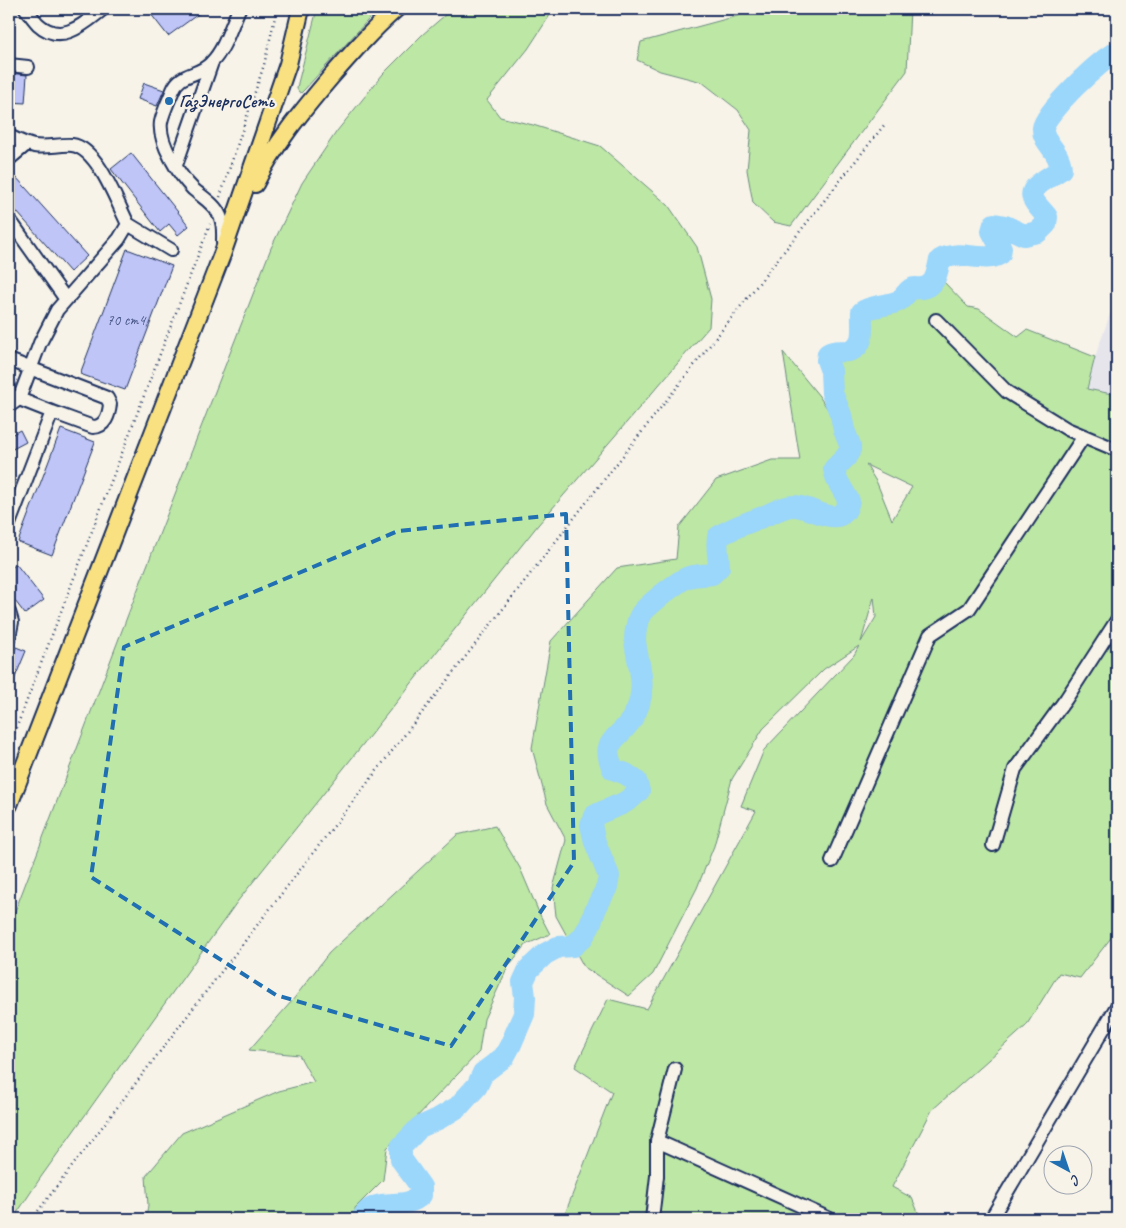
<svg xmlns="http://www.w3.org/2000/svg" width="1126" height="1228" font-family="Caveat,sans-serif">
  <rect width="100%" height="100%" fill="#f7f3e8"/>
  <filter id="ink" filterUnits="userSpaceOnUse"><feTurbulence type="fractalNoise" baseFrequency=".02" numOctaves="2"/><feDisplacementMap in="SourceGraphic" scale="10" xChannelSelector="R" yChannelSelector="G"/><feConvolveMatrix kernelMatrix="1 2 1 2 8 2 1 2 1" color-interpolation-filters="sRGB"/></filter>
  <g filter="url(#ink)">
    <path fill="#e6e5ec" d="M1117,294V395L1087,389L1095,357Z"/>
    <path fill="#bde7a4" stroke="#6c8b81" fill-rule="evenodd" d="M317,9H378L305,89L301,93L299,92L297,89L298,83Z
      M452,9H554L528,49L487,100L500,117L533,125L600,146L668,205L697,247L711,299L709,327L538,525L237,902L41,1177L13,1219H9V927L129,612L271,248L302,183L337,131L383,74L422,35Z
      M763,9H910L907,71L791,226L773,222L753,203L747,170L751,130L738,110L702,82L660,71L637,60L641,42Z
      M943,281L968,307L979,309L1018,337L1027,330L1095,357L1087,389L1117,395V930L1080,978L1059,973L1026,1026L932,1110L892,1187L912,1198L921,1219H563L612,1092L575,1067L608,999L647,1009L756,811L741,806L764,750L854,655L859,646L824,669L763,729L732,779L714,846L697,888L653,974L629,996L584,967L556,916L553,888L566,840L547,804L532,748L551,641L617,568L676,559L679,527L716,480L772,460H800L783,352L819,396L854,449L853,432L834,361C866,348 865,352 870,317L896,311L914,296L921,298ZM866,465L912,487L892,520L877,483ZM874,597L876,617L861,642Z
      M495,826L520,868L540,915L550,934L525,945L508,967L484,1019L479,1052L387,1148L383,1180L355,1208V1219H146L148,1205L146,1176L182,1133L279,1091L314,1082L299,1055L249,1050L292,1001L329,953L457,835Z"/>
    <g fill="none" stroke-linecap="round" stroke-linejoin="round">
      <path stroke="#9bd6fb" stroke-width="22" d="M362,1219C375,1193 403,1213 421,1195V1187L401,1159V1147L420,1127L438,1119L458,1107L477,1086L483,1073L504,1057L511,1044L524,1014L525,997L523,982L529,969L545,954L558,947L573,946L582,938L589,927L596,908L607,887L609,876L595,842L591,825L594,816C612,806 624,807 639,791L636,781L626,774L613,769C604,748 608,745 623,730C630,723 636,713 639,704C646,680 637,662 635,640C635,633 637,620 641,614C647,606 680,579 689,577C696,575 704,575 712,574L719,567C719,556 716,548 718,537C734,526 749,523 767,515C775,512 784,506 793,506C812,505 842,533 849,501L837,480L834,469L846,457L850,450V445L844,430L841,415L832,393L831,371L827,360L828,354C835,350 840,352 848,351C867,347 861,326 862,312C870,306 886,306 896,302C903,300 905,293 911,289C915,287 918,289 922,288C936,287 937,271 940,260C959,248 983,264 1000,254L1001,248L992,231L994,224L1005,226L1024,235L1038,232L1046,224L1047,217C1043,211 1035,205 1033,198C1028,186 1053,176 1061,169C1060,150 1042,143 1043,128C1045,112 1102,58 1117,52"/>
    </g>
    <path fill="#c0c5f7" stroke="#1b2f5e" d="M147,9H205L168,36Z
      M9,73L27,75L25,103L9,102Z
      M144,83L164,90L157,106L138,99Z
      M131,153L189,226L178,235L169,224L160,232L111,169Z
      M16,177L87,256L70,272L9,203V184Z
      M127,249L172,266L125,390L80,374Z
      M61,429L95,442L52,555L18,542Z
      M20,430L26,442L9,451V436Z
      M16,564L44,600L25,614L9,593V570Z
      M16,647L26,651L9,692V664Z"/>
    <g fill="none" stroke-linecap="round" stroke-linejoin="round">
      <defs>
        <path id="minor" d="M26,9C30,14 34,20 38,24C62,46 85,23 103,9
          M9,65L28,67
          M9,136C17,140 25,144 34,146C47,148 60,144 72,145C98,148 117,203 128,224L119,239L57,310L40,343L19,399L9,406
          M9,159L27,144
          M176,165L212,62
          M9,219L65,298
          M128,224L171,250
          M223,242C223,233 224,224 220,216C215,204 202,197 193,189C179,175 158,142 161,122C163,112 169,100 173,90C180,72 198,77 211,63C225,49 231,26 239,9
          M936,320L1007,392L1067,429L1117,450
          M9,360L107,398L110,404C109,415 105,427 93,427L52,412
          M9,395L52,412L9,524
          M9,612L12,622L9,637
          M993,845L1015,769L1066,699L1117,620
          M832,861L930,635L969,609L1084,436
          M657,1141L830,1219
          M652,1219L657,1176V1141L675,1069
          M991,1219L1117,1006"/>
        <path id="major" d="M255,184C274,145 302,111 330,78C351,54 372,30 396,9
          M9,805L223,252L288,64L301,9"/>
      </defs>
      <use href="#minor" stroke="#1b2f5e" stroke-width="16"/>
      <use href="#major" stroke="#1b2f5e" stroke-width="20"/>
      <path stroke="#1b2f5e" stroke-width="2.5" stroke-dasharray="1 4" stroke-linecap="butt" d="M220,197L264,65L277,9
        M9,747L210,224
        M32,1219C312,851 597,487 885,124"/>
      <use href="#minor" stroke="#f7f3e8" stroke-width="12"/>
      <use href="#major" stroke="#f9e181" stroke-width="16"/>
    </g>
  </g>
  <path fill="none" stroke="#1f6fb2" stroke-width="4" stroke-dasharray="10 6" stroke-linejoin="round" d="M566,514L574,862L451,1046L276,995L91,877L124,647L398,531Z"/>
  <circle fill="#1f6fb2" stroke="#f7f3e8" stroke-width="2" cx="169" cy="101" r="5"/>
  <g text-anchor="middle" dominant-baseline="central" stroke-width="4.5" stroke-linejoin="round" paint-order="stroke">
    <g font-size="15" fill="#445484">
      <text x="126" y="320">70 ст4</text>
    </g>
    <g font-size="18" font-weight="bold" fill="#1b2f5e" stroke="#f7f3e8" text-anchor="start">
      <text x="179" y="101">ГазЭнергоСеть</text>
    </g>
  </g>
  <rect width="1126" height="1228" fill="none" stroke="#f7f3e8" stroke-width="30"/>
  <rect x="15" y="15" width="1096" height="1198" fill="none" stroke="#1b2f5e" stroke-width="2" filter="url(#ink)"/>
  <g transform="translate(1068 1170) rotate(140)"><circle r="24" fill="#f7f3e8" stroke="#9fa5b1"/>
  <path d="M0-4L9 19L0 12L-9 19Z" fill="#1f6fb2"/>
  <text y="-8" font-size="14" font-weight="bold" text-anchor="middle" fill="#1b2f5e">С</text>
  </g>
</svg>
